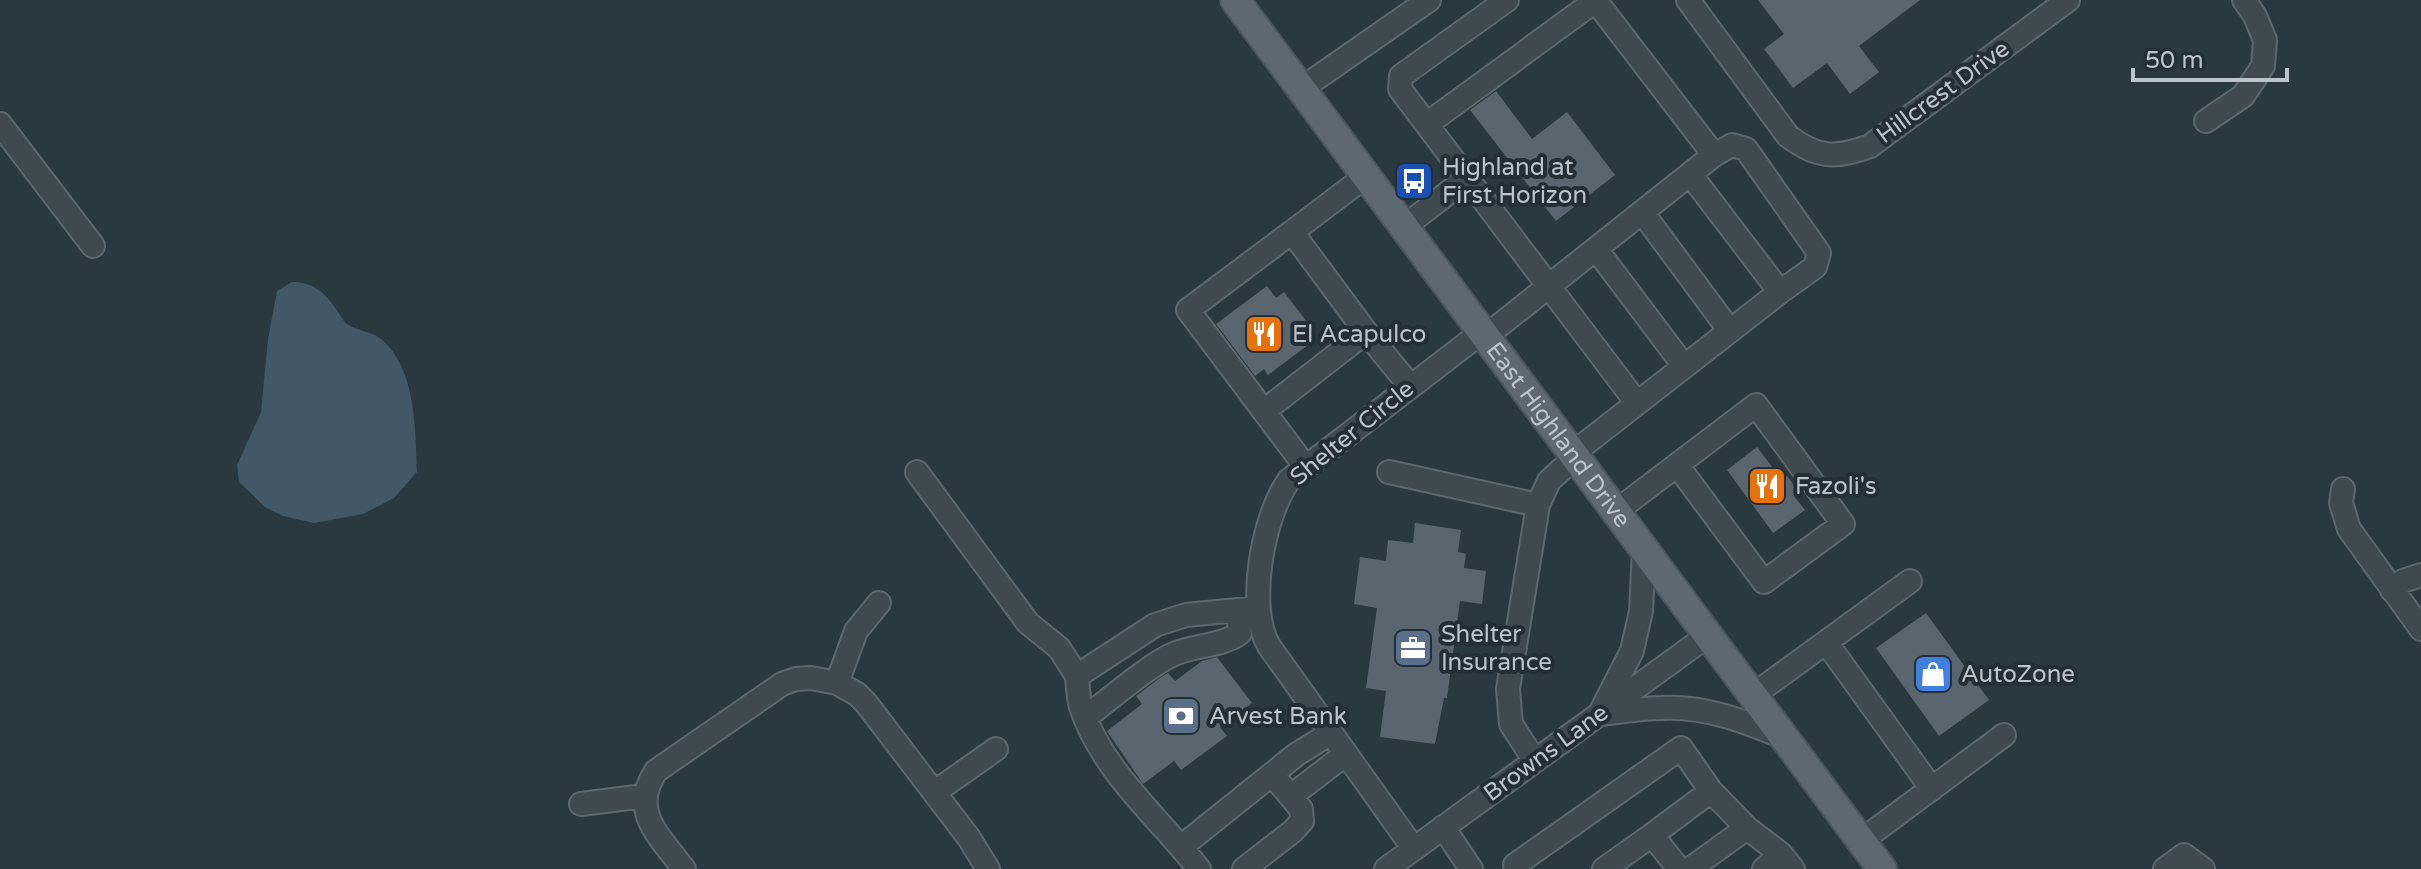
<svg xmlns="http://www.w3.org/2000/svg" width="2421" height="869" font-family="'Varela Round',sans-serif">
  <rect width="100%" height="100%" fill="#2a3840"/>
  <path fill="#425867" d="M292,282C312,282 325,292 336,309C339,313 343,321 347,324C357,331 371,331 381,339C417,369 415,430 417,472L394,498L363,514L314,523L283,516L265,507L239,482L237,465L261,412L268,339L277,291Z"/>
  <path fill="#59666f" d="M1758,0H1920L1859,46L1879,72L1850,94L1827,63L1793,88L1764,49L1784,34Z
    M1496,91L1532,139L1567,112L1615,175L1556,221L1470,110Z
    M1267,286L1276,298L1284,292L1314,331L1307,336L1312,342L1268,375L1264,369L1255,376L1216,324Z
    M1757,447L1782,480L1787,476L1799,492L1794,496L1805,510L1773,533L1727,470Z
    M1415,523L1461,530L1458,552L1466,554L1464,568L1486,571L1482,604L1460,601L1447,698H1444L1435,744L1380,737L1386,691L1366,688L1377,608L1354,604L1360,557L1386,561L1388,540L1413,543Z
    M1926,613L1989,700L1939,736L1876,648Z
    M1217,657L1252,703L1220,727L1227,736L1181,770L1174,761L1143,784L1107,731L1142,704L1136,696L1161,677L1168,673L1175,681L1202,661Z"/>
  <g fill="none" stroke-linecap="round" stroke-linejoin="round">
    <defs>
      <path id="minor" d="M1688,0L1788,136C1817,158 1836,159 1870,146L2068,0
        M1301,89L1429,0
        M2206,121L2243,96L2263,66L2265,40L2255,16L2244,0
        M0,124L93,246
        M1427,124L1595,1
        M1690,174L1780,292L1815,267L1819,253L1746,149L1732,145L1714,155
        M1366,176L1292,232L1366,332L1410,386
        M1467,178L1637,403
        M1642,212L1730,331
        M1404,227L1467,178L1400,89L1401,76L1507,0
        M1292,232L1188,310L1305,466
        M1596,249L1684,366
        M1486,336L1714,155L1595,0
        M1264,411L1366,332
        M1572,454L1780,292
        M917,472L1028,623L1059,648L1077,676
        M1389,472L1538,505
        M2343,489L2341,503L2349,529L2421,629
        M1615,512L1756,405L1843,524L1764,582L1677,465
        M2392,590L2403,581L2421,575
        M1826,642L1932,789
        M837,683L856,631L879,603
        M1752,696L1910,581
        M1602,709L1632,651L1641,611L1644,551
        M1600,714C1621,712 1642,708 1662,708C1705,706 1744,721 1783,737
        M1086,717C1109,700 1150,664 1174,654C1196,645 1222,646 1240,633L1238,610
        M1535,761L1511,724L1508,689L1538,505L1549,481L1575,457
        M935,792L996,749
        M1291,796L1346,754
        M581,804L644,796
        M1443,827L1471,869
        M1747,828L1781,854L1793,869
        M1652,835L1711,791
        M1861,841L2004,735
        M1181,847L1297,754L1331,733
        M1414,849L1269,646C1246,607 1263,516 1289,480L1482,332
        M684,869C660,837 629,811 656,771L782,684L796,679L811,678L837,683L857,694L866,703L969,838L988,869
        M1199,869C1159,818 1102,771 1081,707C1078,698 1078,686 1077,676L1155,625L1186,615L1258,608
        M1244,869L1293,831L1302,821L1301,809L1272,774
        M1386,869L1707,636
        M1518,869L1515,865L1681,748L1711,791L1747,828L1690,869
        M1604,869L1652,835L1679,869
        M1764,869L1781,854
        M2165,869L2184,855L2203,869"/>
      <g id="major">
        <path id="s1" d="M1235,0L1882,869"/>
      </g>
    </defs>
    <use href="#minor" stroke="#5c676e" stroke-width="26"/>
    <use href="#major" stroke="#4b555d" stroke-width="32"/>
    <use href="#minor" stroke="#3e4950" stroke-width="22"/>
    <use href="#major" stroke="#5d6870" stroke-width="28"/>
  </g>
  <defs>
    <symbol id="bus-square" viewBox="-11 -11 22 22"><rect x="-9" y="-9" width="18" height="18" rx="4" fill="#1a4fb4" stroke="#232e36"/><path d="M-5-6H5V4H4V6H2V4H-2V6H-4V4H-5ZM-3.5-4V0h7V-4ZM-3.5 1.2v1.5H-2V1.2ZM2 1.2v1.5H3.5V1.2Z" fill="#fff"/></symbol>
    <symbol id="restaurant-square" viewBox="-11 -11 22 22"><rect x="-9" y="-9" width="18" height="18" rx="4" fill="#e8710a" stroke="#232e36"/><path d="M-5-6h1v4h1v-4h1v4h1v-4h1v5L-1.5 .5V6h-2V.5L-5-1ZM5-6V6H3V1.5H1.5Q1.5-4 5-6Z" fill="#fff"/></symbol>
    <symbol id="office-square" viewBox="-11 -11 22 22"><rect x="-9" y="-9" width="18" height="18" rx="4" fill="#5c6f8a" stroke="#232e36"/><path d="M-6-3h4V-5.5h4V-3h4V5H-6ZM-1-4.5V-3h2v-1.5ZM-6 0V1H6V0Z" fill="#fff"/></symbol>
    <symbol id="shop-square" viewBox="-11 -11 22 22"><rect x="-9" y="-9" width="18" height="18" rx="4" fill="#3f7fe0" stroke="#232e36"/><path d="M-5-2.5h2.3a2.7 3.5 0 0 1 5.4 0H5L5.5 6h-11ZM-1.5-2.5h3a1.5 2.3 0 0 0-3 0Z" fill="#fff"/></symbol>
    <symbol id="bank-square" viewBox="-11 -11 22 22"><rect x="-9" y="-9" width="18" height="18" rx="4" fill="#5c6f8a" stroke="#232e36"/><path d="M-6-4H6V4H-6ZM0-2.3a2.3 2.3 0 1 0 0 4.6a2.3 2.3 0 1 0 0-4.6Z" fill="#fff"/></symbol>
  </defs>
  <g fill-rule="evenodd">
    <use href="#bus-square" x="1392" y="159" width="44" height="44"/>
    <use href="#restaurant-square" x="1242" y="312" width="44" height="44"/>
    <use href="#restaurant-square" x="1745" y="464" width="44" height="44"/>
    <use href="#office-square" x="1391" y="626" width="44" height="44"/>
    <use href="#shop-square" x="1911" y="652" width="44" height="44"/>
    <use href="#bank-square" x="1159" y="694" width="44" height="44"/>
  </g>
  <g text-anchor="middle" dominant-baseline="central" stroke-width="8" stroke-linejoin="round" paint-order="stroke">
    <g font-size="24" fill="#bbc4ca" stroke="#232e36">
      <text transform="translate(1943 92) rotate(-36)">Hillcrest Drive</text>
      <text transform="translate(1352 433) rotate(-39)">Shelter Circle</text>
      <text stroke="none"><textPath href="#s1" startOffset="542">East Highland Drive</textPath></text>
      <text transform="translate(1546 753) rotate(-36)">Browns Lane</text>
    </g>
    <g font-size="24" fill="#bbc4ca" stroke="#232e36" text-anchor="start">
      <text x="1442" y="167">Highland at<tspan x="1442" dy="28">First Horizon</tspan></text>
      <text x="1292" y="334">El Acapulco</text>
      <text x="1795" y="486">Fazoli's</text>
      <text x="1441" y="634">Shelter<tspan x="1441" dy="28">Insurance</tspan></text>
      <text x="1961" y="674">AutoZone</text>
      <text x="1209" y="716">Arvest Bank</text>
    </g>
  </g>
  <path d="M2133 68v12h154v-12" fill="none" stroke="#bbc4ca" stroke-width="4"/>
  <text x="2145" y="68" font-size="24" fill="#bbc4ca" stroke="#232e36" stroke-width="6" paint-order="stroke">50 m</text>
</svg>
